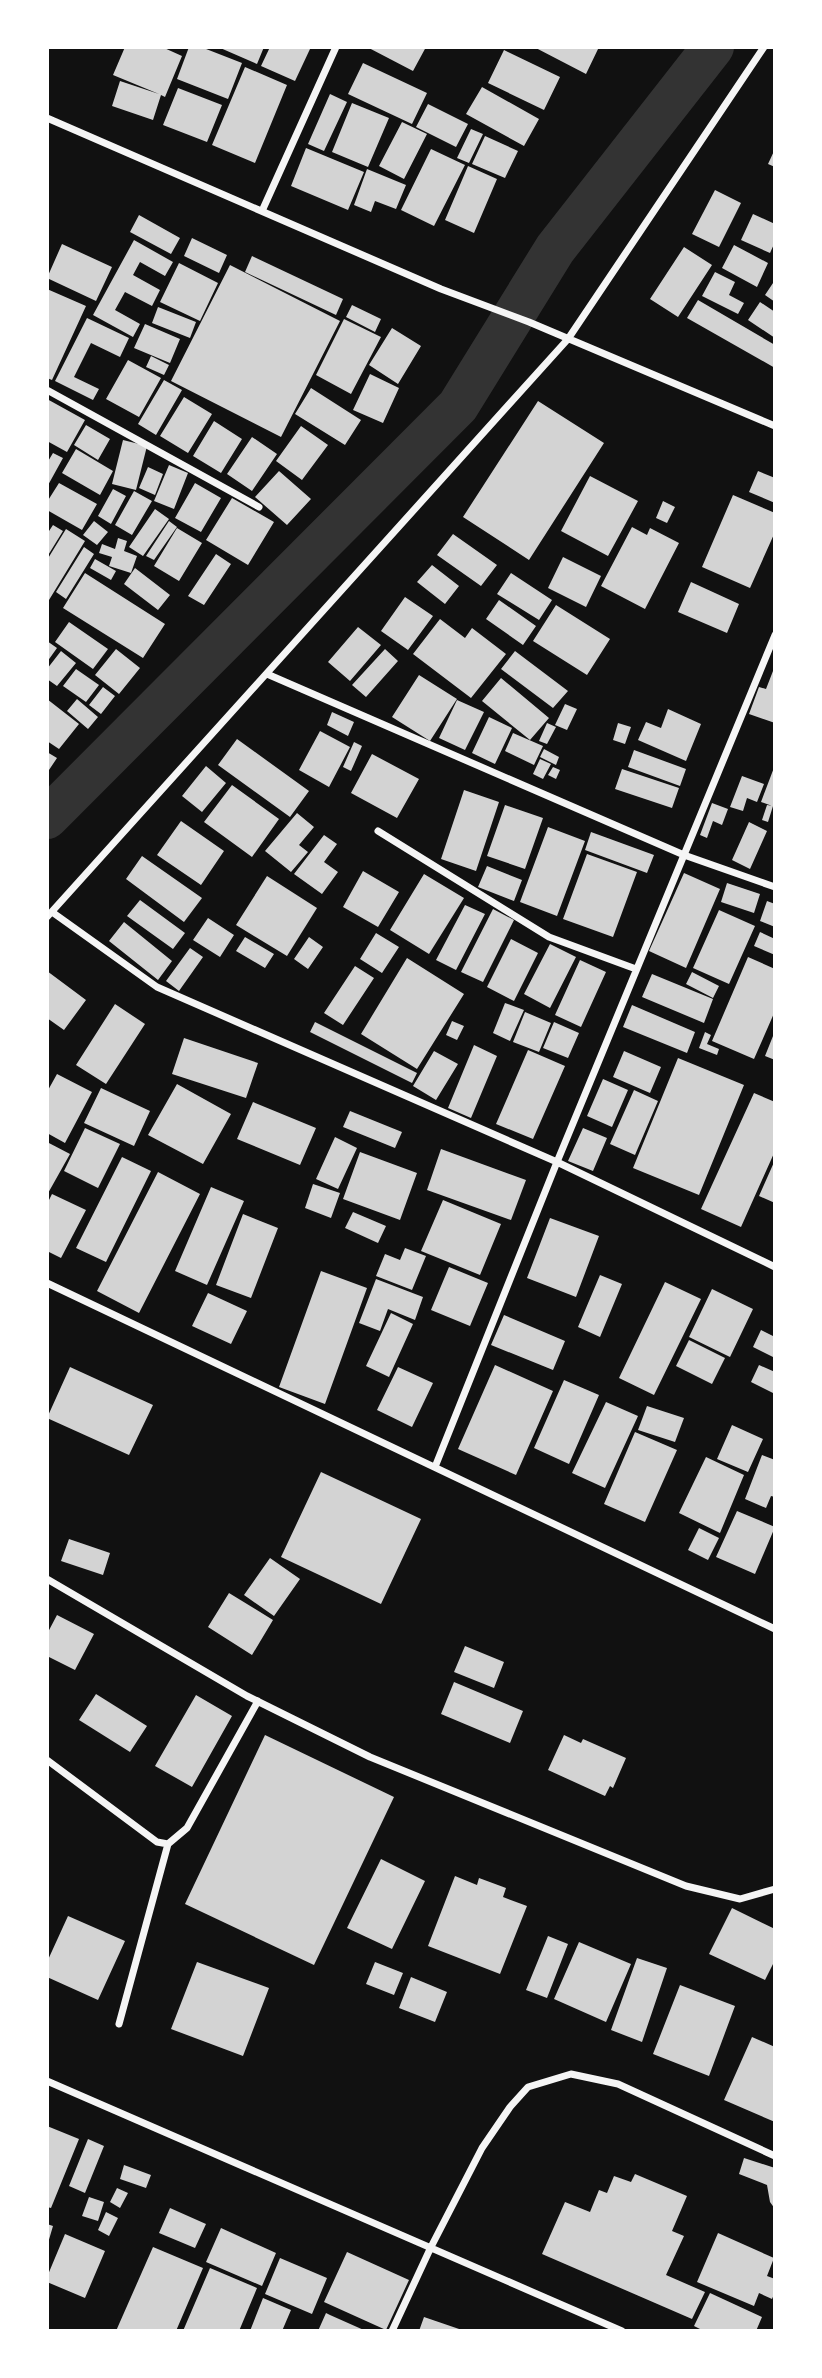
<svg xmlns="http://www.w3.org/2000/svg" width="822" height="2378" font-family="'PT Sans Narrow',sans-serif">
  <rect width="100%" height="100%" fill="#111"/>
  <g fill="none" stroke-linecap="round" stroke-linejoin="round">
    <path stroke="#333" stroke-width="42" d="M47,818L458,406L555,249L713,47"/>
  </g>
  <path fill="#d3d3d3" d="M125,47H162L182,56L165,97L161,95L153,120L112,106L120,81L159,94L113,75Z
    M189,47H201L242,63L228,99L177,79Z
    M218,47H264L257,64Z
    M270,47L310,49L295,81L261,66Z
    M367,47H426L413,71Z
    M534,47H599L586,74Z
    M504,50L560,77L544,110L488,83Z
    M363,63L427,93L412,124L348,94Z
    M245,67L287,85L255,163L212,145Z
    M482,87L539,119L524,146L466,114Z
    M178,88L222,105L207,142L163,125Z
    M330,94L347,102L324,151L308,144Z
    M352,103L389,118L368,167L332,152Z
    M428,104L468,124L456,147L416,127Z
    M402,122L427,134L404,179L379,166Z
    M471,129L483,134L469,163L457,158Z
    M485,136L518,151L505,178L472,164Z
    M306,148L364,172L348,210L291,186Z
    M431,149L465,165L434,226L401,210Z
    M775,149V167L768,164Z
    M468,166L497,179L474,233L445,220Z
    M367,169L406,185L396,209L375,201L371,212L354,205Z
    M715,190L741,203L719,247L692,234Z
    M753,214L775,224V242L770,253L741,240Z
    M139,215L180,238L171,254L130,232Z
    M192,238L227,255L219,273L184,256Z
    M134,240L173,262L165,276L140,262L133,275L160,290L152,306L125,292L115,310L140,324L133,337L93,315Z
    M62,244L112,267L96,301L47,278Z
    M734,245L768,263L757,287L722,268Z
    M684,247L712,265L678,317L650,299Z
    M252,256L343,299L336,315L245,272Z
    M179,263L218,283L200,321L160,302Z
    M230,265L340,321L281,437L171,381Z
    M715,272L735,282L729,295L744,303L738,314L702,296Z
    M775,280V302L765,295Z
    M47,289L86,306L52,380L47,378Z
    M698,300L775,345V368L687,318Z
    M760,302L775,312V338L748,320Z
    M352,305L381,319L375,332L346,317Z
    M158,307L196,322L190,338L152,323Z
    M87,318L129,338L120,357L91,343L74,377L99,389L93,400L55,381Z
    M344,319L381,337L351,394L316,375Z
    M145,324L180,339L170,363L134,348Z
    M392,328L421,346L398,384L369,365Z
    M151,356L169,365L164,375L146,367Z
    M128,360L161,378L139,417L106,399Z
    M370,374L399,388L383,423L353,410Z
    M164,380L182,390L156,435L138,424Z
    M311,388L361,420L345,445L295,414Z
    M184,397L212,414L188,453L160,436Z
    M47,399L85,420L67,452L47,441Z
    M538,401L604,443L529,560L463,517Z
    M214,421L242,439L221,473L193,456Z
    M86,425L110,439L98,460L74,445Z
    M301,426L328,445L302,480L276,461Z
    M252,437L277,454L252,491L227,474Z
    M123,440L147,446L136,490L112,484Z
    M76,449L113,471L100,495L62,473Z
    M53,453L63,458L47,487V463Z
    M169,465L188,473L174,509L154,501Z
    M148,467L163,474L155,495L139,488Z
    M279,471L311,499L287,525L255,497Z
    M758,471L775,478V503L749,492Z
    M590,476L638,501L608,556L561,531Z
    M59,483L97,504L82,530L47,510V502Z
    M195,483L221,498L201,532L175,518Z
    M113,489L126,496L111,524L98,516Z
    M134,491L152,501L132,535L115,525Z
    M733,495L775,513V532L750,588L702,567Z
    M232,498L274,522L248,565L206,540Z
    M663,501L675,507L667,523L656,518Z
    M155,509L169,519L143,556L129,547Z
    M94,521L108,532L97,545L83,535Z
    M169,521L177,527L154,560L146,556Z
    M53,525L63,531L47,557V534Z
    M632,527L647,535L650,528L679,543L645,609L601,586Z
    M177,528L202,543L179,581L154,566Z
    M66,529L85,541L49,600L47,599V560Z
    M453,534L497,565L481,586L437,555Z
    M118,538L127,541L124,551L137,556L131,573L109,566L112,557L99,553L102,544L115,549Z
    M84,547L94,554L66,599L56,592Z
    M216,554L231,564L204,605L188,596Z
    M563,557L601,576L586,607L548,588Z
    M95,559L116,571L111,580L90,568Z
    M432,565L459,586L445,604L417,582Z
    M135,568L170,595L158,610L124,584Z
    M85,573L165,624L143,658L63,608Z
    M511,573L552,600L539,620L497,594Z
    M691,582L739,604L727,633L678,612Z
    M405,597L433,616L408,650L381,631Z
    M499,600L536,626L523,645L486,619Z
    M556,605L610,639L587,675L533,641Z
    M440,619L465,638L472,628L506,654L471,698L413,654Z
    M69,622L108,649L93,669L55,642Z
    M358,627L381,645L350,681L328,662Z
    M47,641L57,648L47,662Z
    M116,649L140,668L119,694L95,675Z
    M385,649L398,661L366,697L352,685Z
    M61,651L76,663L57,686L47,679V669Z
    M515,651L568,691L553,708L501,669Z
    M76,669L99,685L86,702L63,686Z
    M773,671H775V723L749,714L759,687L766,689Z
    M419,675L457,699L430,741L392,717Z
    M501,678L549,718L530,740L482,701Z
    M103,687L115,696L101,714L89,705Z
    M47,699L79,724L59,749L47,741Z
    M77,699L98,717L88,729L67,711Z
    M457,700L484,712L465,750L439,738Z
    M565,704L577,709L567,730L555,725Z
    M668,709L701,724L686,761L638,740L646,722L661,728Z
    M332,712L354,722L348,736L327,725Z
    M489,717L512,728L495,764L472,753Z
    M547,723L556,727L547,744L539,741Z
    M618,723L631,727L625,744L613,740Z
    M320,731L350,747L329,787L299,770Z
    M513,733L543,746L534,765L505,751Z
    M237,739L309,791L290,817L218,765Z
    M354,742L362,746L351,771L343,767Z
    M544,749L559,757L556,765L540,757Z
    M634,750L686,769L680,786L628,767Z
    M47,752L57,758L47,773Z
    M372,754L419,779L397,818L351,793Z
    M540,759L551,764L543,779L533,774Z
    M775,765V807L761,802Z
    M206,766L226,783L202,812L182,796Z
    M553,767L560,770L556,779L548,775Z
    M622,769L679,788L672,808L615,789Z
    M742,776L764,784L757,802L747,798L743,811L730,807Z
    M232,785L279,819L252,857L204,822Z
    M464,790L499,802L476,871L441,859Z
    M712,803L728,809L722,825L713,821L707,838L700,835Z
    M505,805L543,818L525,869L487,856Z
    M767,805L773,806L768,822L762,820Z
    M297,813L314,827L299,845L308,852L291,872L265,851Z
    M181,821L224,851L201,885L157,855Z
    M749,822L767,831L750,869L732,860Z
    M548,827L585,841L557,916L520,902Z
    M591,832L654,855L647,873L585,850Z
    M324,835L337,844L324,862L338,872L322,894L294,874Z
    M587,854L637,872L613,937L563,919Z
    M142,856L202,898L184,922L126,879Z
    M487,866L522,880L514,901L478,887Z
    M363,871L399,892L378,927L343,907Z
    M684,873L720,889L686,968L649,951Z
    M424,874L464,898L429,954L390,930Z
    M267,876L317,908L287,956L236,925Z
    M727,883L760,894L754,913L721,902Z
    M140,900L185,933L173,949L127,916Z
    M767,901L775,904V927L760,921Z
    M465,905L485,914L456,970L436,960Z
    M493,909L514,920L483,982L461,972Z
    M719,910L755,926L729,984L693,968Z
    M208,918L234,935L220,957L193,940Z
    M124,922L172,961L158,980L109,941Z
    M760,932L775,939V955L754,946Z
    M376,933L399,947L382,973L360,959Z
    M245,937L274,954L265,968L236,951Z
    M309,937L323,947L308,969L294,959Z
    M511,939L538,953L514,1001L487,987Z
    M550,944L576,957L550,1008L524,994Z
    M190,948L203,957L179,991L166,981Z
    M748,957L775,969V1011L754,1059L712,1041Z
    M407,958L464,994L417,1069L361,1034Z
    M580,960L606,972L581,1027L555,1015Z
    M355,966L374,978L343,1025L324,1013Z
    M47,971L86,1000L64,1030L47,1018Z
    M692,972L719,986L713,998L686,984Z
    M652,974L713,999L704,1023L642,997Z
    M505,1003L524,1010L510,1041L493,1033Z
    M115,1004L145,1024L106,1084L76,1065Z
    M632,1005L695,1032L687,1053L623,1027Z
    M525,1012L551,1023L539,1052L513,1042Z
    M452,1021L464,1026L457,1040L446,1035Z
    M315,1022L417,1073L412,1083L310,1032Z
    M554,1022L579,1033L568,1058L543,1048Z
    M775,1031V1060L765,1056Z
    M705,1032L711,1035L707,1044L719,1049L717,1055L699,1048Z
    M184,1038L258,1063L246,1098L172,1074Z
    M474,1045L497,1056L471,1118L448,1108Z
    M528,1050L565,1066L533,1139L496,1124Z
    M434,1051L458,1064L436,1100L413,1086Z
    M624,1051L661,1067L650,1093L613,1077Z
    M678,1058L744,1085L699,1195L633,1168Z
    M57,1074L92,1092L65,1143L47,1133V1092Z
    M603,1079L628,1090L612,1127L587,1116Z
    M177,1084L231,1114L203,1164L148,1135Z
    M101,1088L150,1111L134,1146L84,1123Z
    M634,1090L658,1101L635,1155L610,1144Z
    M754,1093L775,1102V1151L741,1227L701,1209Z
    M253,1102L316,1128L300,1165L237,1139Z
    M350,1111L402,1132L395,1148L343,1127Z
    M85,1128L120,1144L98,1188L64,1171Z
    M583,1128L607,1138L593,1171L568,1161Z
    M335,1137L357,1148L338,1189L316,1179Z
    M47,1142L70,1154L47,1195Z
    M441,1149L526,1180L511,1220L427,1190Z
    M360,1152L417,1173L400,1220L343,1199Z
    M122,1157L151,1171L106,1262L76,1248Z
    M775,1160V1203L759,1196Z
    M158,1172L200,1194L139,1313L97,1291Z
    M313,1184L340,1193L331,1218L305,1208Z
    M211,1187L244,1201L207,1285L175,1271Z
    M52,1194L86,1210L61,1258L47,1251V1204Z
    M443,1200L501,1224L480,1275L421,1251Z
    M353,1212L386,1226L378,1243L345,1228Z
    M243,1214L278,1228L251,1298L216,1285Z
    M550,1218L599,1236L576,1297L527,1278Z
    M405,1248L426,1256L412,1290L376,1276L385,1254L400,1260Z
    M449,1267L488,1283L470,1326L431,1310Z
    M321,1271L367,1288L325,1404L279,1387Z
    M600,1275L622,1284L600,1337L578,1327Z
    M376,1279L423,1297L415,1320L388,1309L380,1331L359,1323Z
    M665,1282L701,1299L654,1395L619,1378Z
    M712,1289L753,1309L730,1357L689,1337Z
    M208,1293L247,1311L231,1344L192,1326Z
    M391,1313L413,1324L389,1377L366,1366Z
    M504,1315L565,1341L553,1370L491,1345Z
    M761,1330L775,1337V1358L753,1347Z
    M689,1340L725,1358L712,1384L676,1366Z
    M495,1365L553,1391L516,1475L458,1449Z
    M759,1365L775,1372L773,1393L751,1382Z
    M70,1367L153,1405L129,1455L47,1418Z
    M398,1367L433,1383L412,1427L377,1410Z
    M564,1380L599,1395L569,1464L534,1448Z
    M606,1402L638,1416L605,1488L572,1473Z
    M647,1406L684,1418L675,1442L638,1430Z
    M732,1425L763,1439L748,1472L717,1459Z
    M635,1432L677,1450L645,1522L604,1504Z
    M762,1455L775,1460V1497L771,1496L766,1508L745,1499Z
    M706,1457L744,1475L720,1533L679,1513Z
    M321,1472L421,1519L381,1604L281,1557Z
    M737,1511L775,1527L755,1574L716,1557Z
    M699,1528L719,1538L708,1560L688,1550Z
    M69,1539L110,1553L103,1575L61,1561Z
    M270,1558L300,1579L274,1616L244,1595Z
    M229,1593L273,1620L252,1655L208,1627Z
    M57,1615L94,1634L75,1670L47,1656V1634Z
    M465,1646L504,1662L494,1688L454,1672Z
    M454,1682L523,1711L510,1743L441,1714Z
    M96,1694L147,1726L130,1752L79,1720Z
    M196,1695L232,1716L192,1787L155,1766Z
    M265,1735L394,1797L314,1965L185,1904Z
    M564,1735L581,1743L583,1739L626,1758L613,1788L610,1786L605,1796L548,1770Z
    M381,1859L425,1881L392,1949L347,1928Z
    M455,1876L477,1885L479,1878L506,1888L503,1897L527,1906L500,1974L428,1946Z
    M732,1908L775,1929V1960L765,1980L709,1954Z
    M68,1916L125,1941L98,2000L47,1977V1962Z
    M548,1936L568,1944L547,1998L526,1990Z
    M579,1942L631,1964L606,2022L554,1999Z
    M637,1958L667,1968L642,2042L611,2030Z
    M197,1962L269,1988L243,2056L171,2029Z
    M375,1962L403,1973L394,1995L366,1984Z
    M411,1977L447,1992L435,2022L399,2008Z
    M680,1985L735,2006L709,2076L653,2054Z
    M752,2037L775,2047V2122L724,2100Z
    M47,2126L79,2139L51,2208L47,2207Z
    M88,2139L104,2146L85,2193L69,2186Z
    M744,2158L775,2168V2209L770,2202L767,2185L739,2174Z
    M124,2165L151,2175L146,2188L120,2179Z
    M635,2174L687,2196L672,2231L684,2236L666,2275L705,2292L692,2319L542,2254L565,2202L590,2212L599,2190L607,2193L614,2176L631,2182Z
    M117,2188L128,2193L120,2208L110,2202Z
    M89,2197L104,2202L98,2221L82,2216Z
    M170,2208L206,2224L195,2248L159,2233Z
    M106,2212L118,2218L109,2236L98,2230Z
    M47,2224L53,2226L48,2243L47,2242Z
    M221,2228L276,2253L262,2286L206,2262Z
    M718,2233L774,2258L767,2276L775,2279V2292L772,2299L759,2293L754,2306L697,2282Z
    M65,2234L105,2251L85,2298L47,2282V2277Z
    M153,2247L203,2268L176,2331H116Z
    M347,2252L409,2280L386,2330L324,2302Z
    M280,2258L327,2278L312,2314L265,2294Z
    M210,2268L257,2288L239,2331H183Z
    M710,2293L762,2317L756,2331H704L694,2326Z
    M263,2298L291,2310L282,2331H250Z
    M326,2313L330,2315L366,2331H318Z
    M424,2317L462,2330V2331H419Z"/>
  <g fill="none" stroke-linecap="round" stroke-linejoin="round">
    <path stroke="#f5f5f5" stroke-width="7" d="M47,118L441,289L529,322L775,426
      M262,211L336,47
      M47,390L259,507
      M267,674L684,855L775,887
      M378,831L549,937L636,969
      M52,912L157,987L557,1162L775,1267
      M47,917L568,339L764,47
      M47,1283L775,1629
      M435,1467L557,1162L775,635
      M47,1579L247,1696L370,1757L686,1886L740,1899L775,1889
      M47,1760L157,1842L168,1844L187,1828L258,1701
      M119,2024L168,1844
      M47,2081L622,2331
      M392,2331L431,2247L482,2148L510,2107L528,2087L571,2074L618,2084L775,2156"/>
  </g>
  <rect width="822" height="2378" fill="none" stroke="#ffffff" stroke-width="98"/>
</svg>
